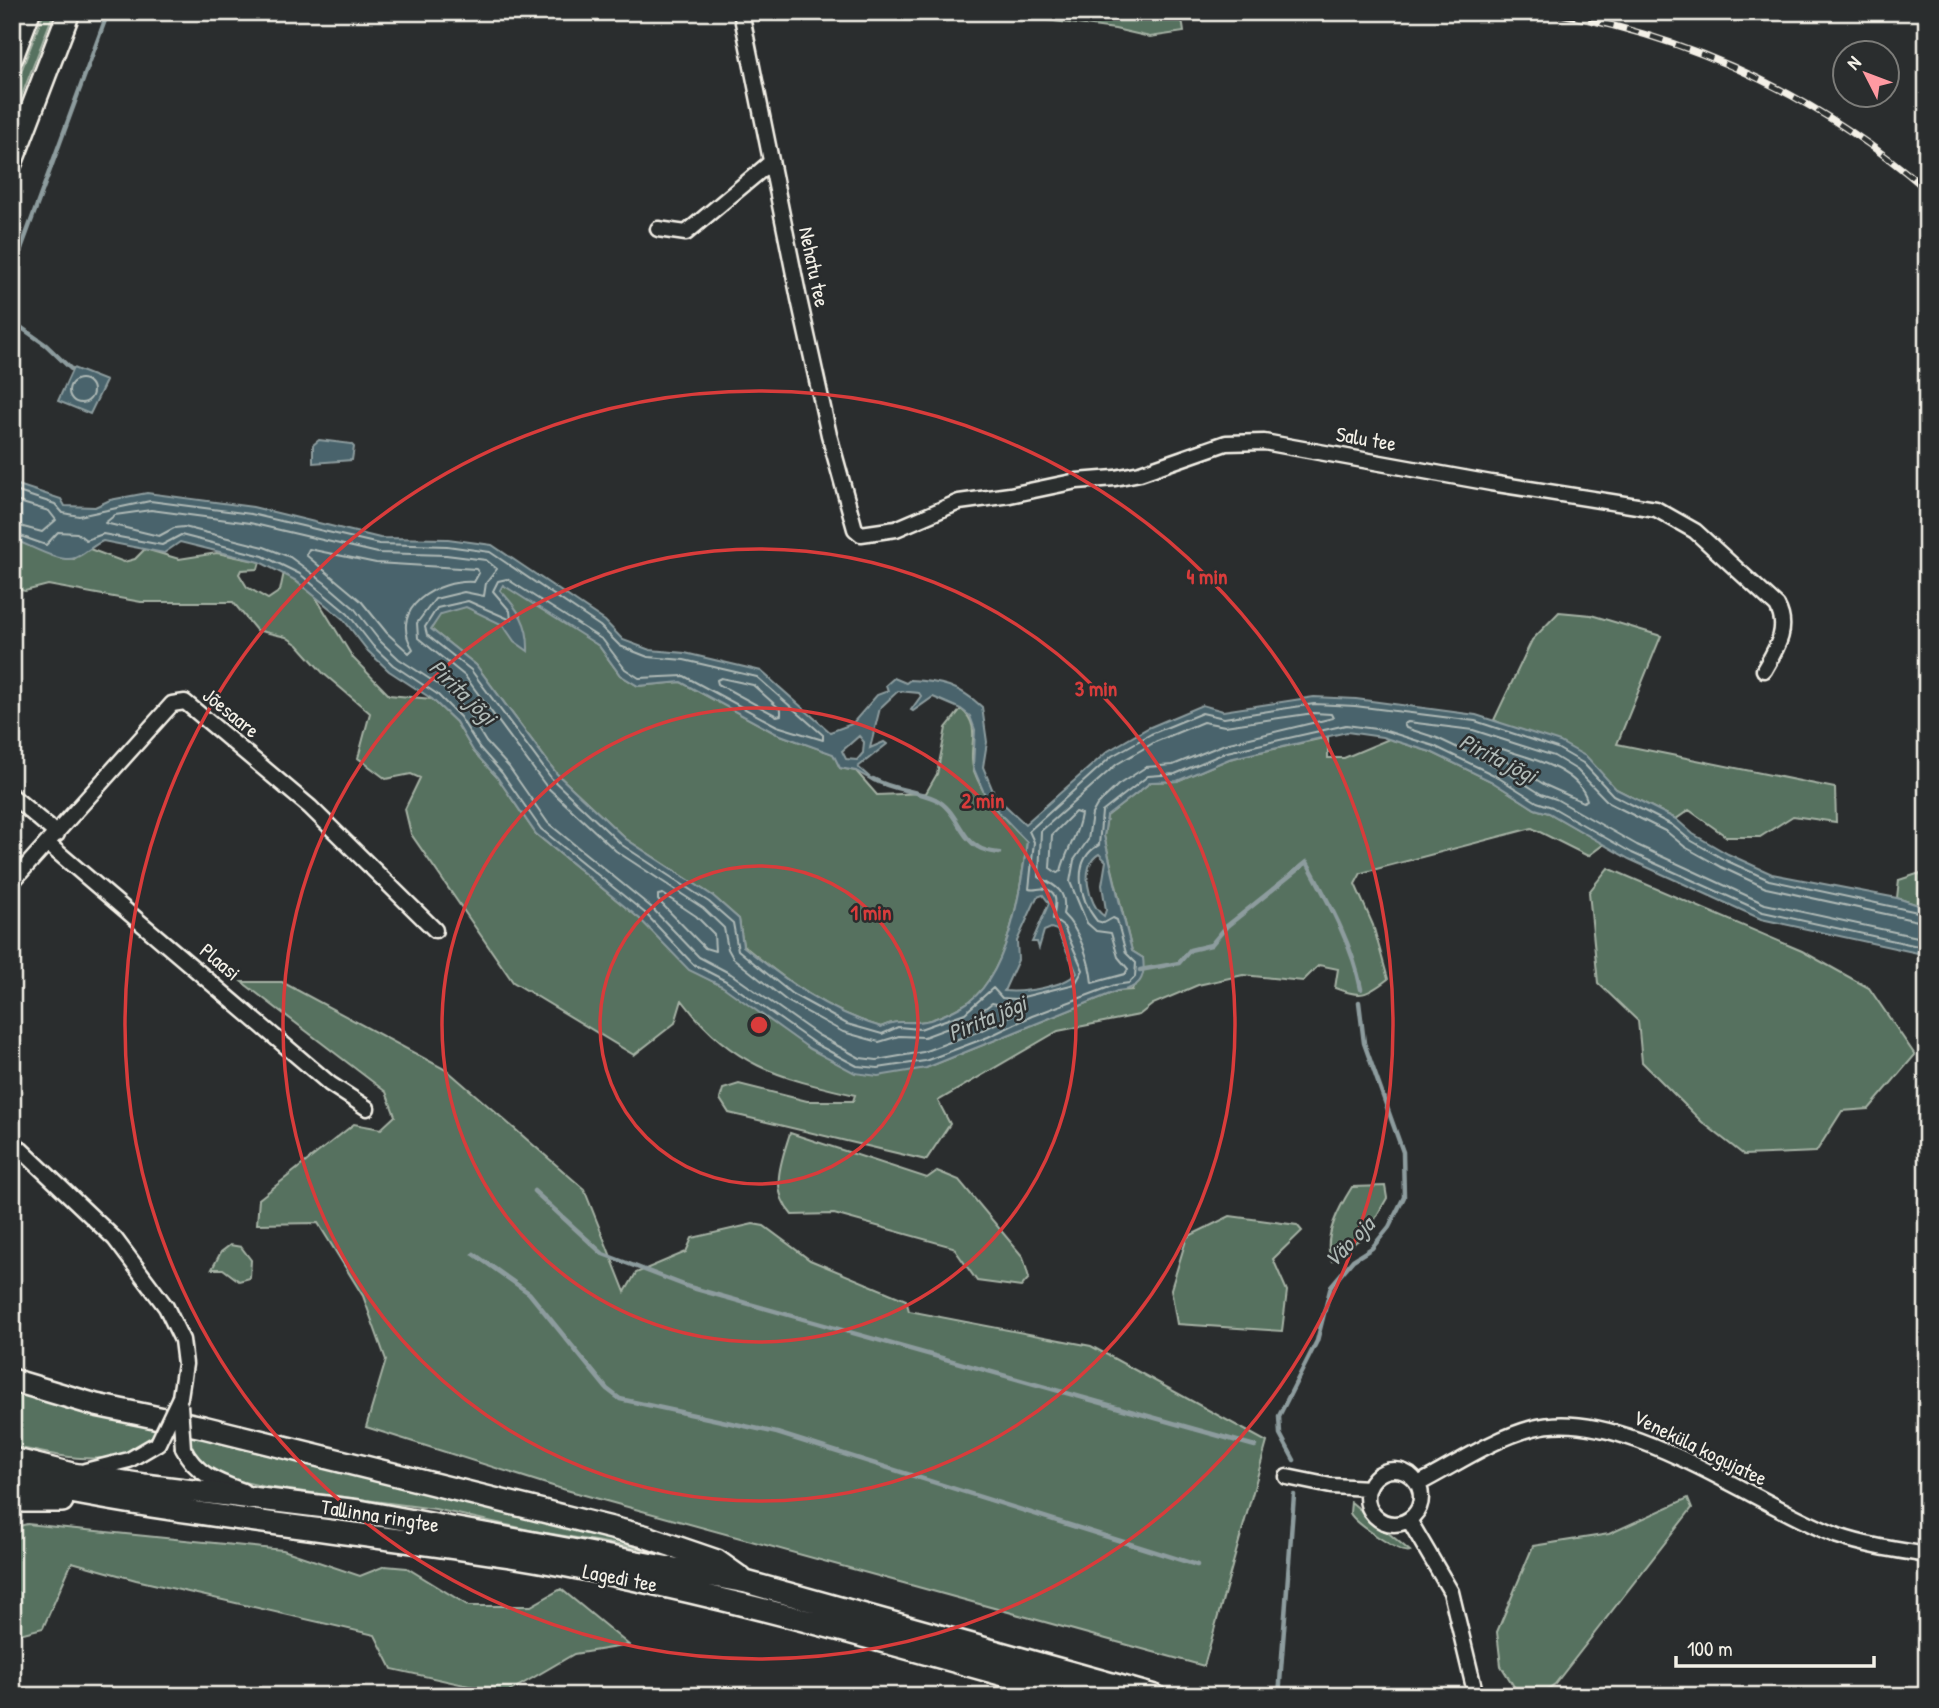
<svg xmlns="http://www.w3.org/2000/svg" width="1939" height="1708" viewBox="0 0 1939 1708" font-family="'Patrick Hand',sans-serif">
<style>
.green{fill:#56715f;stroke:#a5b1a4;stroke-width:2}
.water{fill:#48646c;stroke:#8d9c9e;stroke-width:2;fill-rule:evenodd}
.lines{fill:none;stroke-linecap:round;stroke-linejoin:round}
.shore{stroke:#afb9b6;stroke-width:2}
.stream{stroke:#8d9c9e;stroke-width:4.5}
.minor-casing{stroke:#f4f1e8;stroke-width:19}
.highway-casing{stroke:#f4f1e8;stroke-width:26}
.minor{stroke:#2a2d2e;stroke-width:14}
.highway{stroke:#2a2d2e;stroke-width:21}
.rail-casing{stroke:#f4f1e8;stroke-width:7}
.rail{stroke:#2a2d2e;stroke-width:4.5;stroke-dasharray:13;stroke-linecap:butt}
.minor-bridge-casing{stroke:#f4f1e8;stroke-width:19;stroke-linecap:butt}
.minor-bridge{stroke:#2a2d2e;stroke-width:14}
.ring{fill:none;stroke:#d93c3b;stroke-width:3.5}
.labels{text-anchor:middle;stroke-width:5;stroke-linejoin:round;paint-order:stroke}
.street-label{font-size:21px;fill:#f4f1e8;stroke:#2a2d2e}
.water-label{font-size:23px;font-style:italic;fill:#afb9b6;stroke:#2a2d2e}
.centre{fill:#d93c3b;stroke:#2a2d2e;stroke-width:3.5}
.ring-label{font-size:21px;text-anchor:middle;font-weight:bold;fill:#d93c3b;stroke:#2a2d2e;stroke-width:5;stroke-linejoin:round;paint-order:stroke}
</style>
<rect width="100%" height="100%" fill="#2a2d2e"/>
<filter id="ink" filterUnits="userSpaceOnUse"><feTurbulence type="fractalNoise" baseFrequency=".0143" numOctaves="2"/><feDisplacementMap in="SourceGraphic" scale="14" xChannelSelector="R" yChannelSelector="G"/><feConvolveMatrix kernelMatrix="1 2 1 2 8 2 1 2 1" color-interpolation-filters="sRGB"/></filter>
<g filter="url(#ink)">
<path class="green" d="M44,12H54L12,121V95Z
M985,12H1181L1184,32L1150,37L1115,29Z
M12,539C34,546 51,557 74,559L87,548L124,562L135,559L145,549L179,559L217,553L260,562L258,569L241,570L239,574L247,587L268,599L280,591L284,572L315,596L353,658L389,695L432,699L456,722L474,752L497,777L536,834L640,919L689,969L722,986L926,1068L1117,991L1132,990L1143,958L1132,951L1104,836L1107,816L1151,782L1177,781L1229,759L1328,737V758H1344L1389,739L1431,752L1491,781L1535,809L1549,813L1604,844L1588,856L1532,828L1361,873L1355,884L1373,925L1388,979C1366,996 1361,998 1335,988L1338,969L1319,965L1303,981L1243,975L1198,985L1153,1004L1139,1015L1058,1031L938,1101L950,1124L926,1160L729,1113L720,1099L723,1089L739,1084L807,1101H853L855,1095C779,1078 730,1065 682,1000L675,1023L634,1055L513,982L411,834L405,809L420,778L411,774L386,779L358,758L370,713L323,673L298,645L286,637L256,630L233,602H141L48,585L25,591L12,588Z
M473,558L599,646L620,675L638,686L681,682L775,733L834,754L840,768L856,771L877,795L926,793L937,774L946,728L961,709C984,728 966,748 974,771C985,801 1005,819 1027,842C1021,888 1008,982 962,1006C951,1012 930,1022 917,1022C900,1024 899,1019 881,1027C827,1011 786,981 743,945L739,919L713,896L626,839L557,774L476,665L431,629Z
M1559,612L1591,615L1661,636L1617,744L1835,788L1836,822L1793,816L1760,837H1727L1689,810L1676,819L1616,789L1603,776L1494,720L1532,640Z
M1608,868L1802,951L1869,988L1915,1055L1869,1109L1842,1111L1816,1152L1744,1155L1702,1122L1642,1062L1638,1021L1598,983L1589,892Z
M1917,874L1927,875V908L1897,898L1899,880Z
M242,982H282L448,1071L584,1189L625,1292L636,1273L686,1252L692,1238L753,1224L764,1226L810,1260L906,1300L909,1311L1091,1346L1267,1442L1204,1666L559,1488L366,1427L386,1360L363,1296L318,1223L257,1224L259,1199L354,1124L381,1129L395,1116L386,1092Z
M790,1133L927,1178L937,1171L959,1180L1023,1257L1029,1278L1021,1287L977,1281L953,1247L834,1214L792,1215C769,1189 781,1163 790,1133Z
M1385,1186L1387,1198L1367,1233L1332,1261C1321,1239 1340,1206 1352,1187Z
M1230,1216L1297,1225L1302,1231L1273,1259L1287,1291L1282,1331L1177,1324L1171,1289L1187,1237Z
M230,1245L241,1247L251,1260L250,1278L239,1281L223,1269H212L221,1252Z
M12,1390L70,1409L159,1428C129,1474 62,1457 16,1447L12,1446Z
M188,1433L649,1547L656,1551L534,1531L435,1509L266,1487L226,1478L211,1472L193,1455Z
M1688,1498L1692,1508L1555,1684L1538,1696H1520L1501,1666L1497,1632L1533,1546L1609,1534Z
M1351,1502L1410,1551C1401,1555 1355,1523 1350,1513Z
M27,1524L283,1550L360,1576L385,1566L407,1568L469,1606H531L561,1589L629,1645L574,1654L505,1694L392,1669L375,1635L136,1580L72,1562L43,1628L12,1636V1528Z"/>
<path class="water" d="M73,368L106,381L90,414L58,401Z
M319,440L351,444L354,447L352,460L313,463V445Z
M12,483L61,499L65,506L95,507L110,500L147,493L253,507L380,538L448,539L492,545L605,621L623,640L650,650L685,653L761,671L830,732L852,724L877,695L888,691L886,685L894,678L906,683L910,680C940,681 960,686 982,707L987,742L983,767L995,796L1025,824L1108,751L1148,728L1202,705L1223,711L1314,697L1356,699L1476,715L1560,742L1587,757L1616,789L1676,819L1693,834L1728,854L1772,874L1897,898L1927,908V955L1761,919L1629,859L1549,813L1535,809L1491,781L1431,752L1382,737L1347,732L1229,759L1177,781L1151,782L1107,816L1104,836L1119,900L1132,951L1143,958C1146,979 1139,989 1117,991L926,1068L878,1076L855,1073L810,1049L722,986L689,970L640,919L536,834L497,777L474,752L456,722L432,699L389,671L368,651L343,619L295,580L260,562L180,542L164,553L103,541C93,545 84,555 75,558C60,564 28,544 12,539ZM503,585L599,646L620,675L638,686L681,682L775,733L833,754L840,768L856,771L875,782L858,767L887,744L884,742L870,748L880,708L898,691L919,693L921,696L911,710L913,711L933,697L961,709L970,716L975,730L973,767L987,800L1027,842C1021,888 1008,982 962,1006C951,1012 930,1022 917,1022C900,1023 899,1019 881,1027C827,1011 786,981 743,946L739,919L713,896L626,839L557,774L476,665L431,629L441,614L466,607L503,625L514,641L528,651C529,624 518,609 500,590ZM859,736L864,742L863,753L857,760L846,759L842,751ZM1099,854L1106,861L1102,885L1106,910L1104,916C1088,905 1079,865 1099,854ZM1043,895L1049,903L1032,942H1037L1039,948L1044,931L1051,928L1057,930L1077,973C1063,987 1024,993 1004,991L1018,960L1017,941L1037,897Z"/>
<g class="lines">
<path class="shore" d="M69 391a12 12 0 1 1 24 0a12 12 0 1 1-24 0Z
M12,490L55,504L63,513L79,516L150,501L251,514L379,544L447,546L490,552L600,626L620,646L648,657L684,660L757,677L823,735V740L777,726L684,676L639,678L625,669L603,640L507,579L498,581L493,591L510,611L511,620L468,601L437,608L425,627L427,635L471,670L552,779L622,845L709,902L733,923L738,950L792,994L847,1024L882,1034L898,1027L920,1029L965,1013L993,988L1002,998L1015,999L1075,984L1083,970L1064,927L1053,919C1054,910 1061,893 1046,889C1039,887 1036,891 1029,889L1034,842L1029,831L1112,756L1151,734L1202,713L1224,718L1314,704L1355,706L1475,721L1557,748L1583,763L1613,795L1672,825L1690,840L1725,860L1769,880L1927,914
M12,500L49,511L56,520L42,532L12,524
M151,510L250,523L378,553L446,555L486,560L497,569L486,583L484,596L464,592L435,599L417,623L418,638L465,676L546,786L616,851L703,908L724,928L728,949L733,958L787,1001L843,1032L879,1042L899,1036L924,1037L970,1020L992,1003L1015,1008L1016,1013L985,1029L923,1052L877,1060L860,1058L818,1035L731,974L699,957L651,907L548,823L509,767L486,742L467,711L442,687L399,659L379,640L354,608L325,583L290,557L264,547L184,527L174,528L159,536L105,523L115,515Z
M12,533L46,545L58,532L77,533L86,540L103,534L162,545L181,535L263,556L300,574L348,614L373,646L393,665L437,694L460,717L479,747L502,773L541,829L645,913L693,964L726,981L814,1043L857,1066L878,1068L925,1061L988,1037L1032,1016L1115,985L1129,983L1135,977L1136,963L1126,953L1117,920L1113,918L1104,923L1097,921C1079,899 1071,860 1099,845L1102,812L1148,776L1175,774L1227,752L1346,725L1383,730L1434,746L1494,775L1537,802L1552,807L1632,853L1763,912L1927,948
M309,549L376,563L476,569L479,573L474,582C438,579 387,608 413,649L409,653L387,633L361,601L306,555Z
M721,678L753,685L781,710V715L777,716L718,684L717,680Z
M1314,713L1331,714L1333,718L1225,744L1173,765L1146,767L1118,785L1097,805L1092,814L1088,840L1074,860L1070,882L1087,923L1096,931L1111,933L1118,957L1128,969L1125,974L1092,983C1090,962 1080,930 1063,914C1068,892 1057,886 1039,877L1041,831L1117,764L1155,742L1203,722L1225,726Z
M1502,749C1530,758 1578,769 1587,800L1583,802L1545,785L1499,756L1498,751Z
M1075,812L1081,814C1078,836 1066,850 1061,871L1057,873L1050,868L1052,835Z
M663,894L696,916L714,934L715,951L705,948L658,900V895Z
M1927,923L1766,888L1721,867L1685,847L1667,832L1609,803L1577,770L1554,756L1473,730L1408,722L1404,724L1406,728L1437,738L1498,767L1541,794L1556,799L1637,845L1765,904L1927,939"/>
<path class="stream" d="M12,273L108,12
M12,321L46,345L71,369
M873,779C892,790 915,790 935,799C957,810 959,836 978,847C984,851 992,852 999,853
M1140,970L1179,963L1190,950L1211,945L1227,926L1307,862C1328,901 1353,946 1361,989
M534,1191L603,1254L689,1287L1255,1446
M474,1254L529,1293L607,1389L620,1399L777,1433L1197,1565
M1294,1460L1280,1434L1279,1416L1317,1341L1331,1286L1353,1260L1372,1248L1389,1227L1404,1197L1403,1152L1364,1043L1359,1002
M1279,1696L1294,1495"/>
<defs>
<path id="minor" d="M741,12L799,299L829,435L855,529L861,534L896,529L959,502L1010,495L1077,481L1115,478L1140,473L1226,443L1264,442L1491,483L1656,509L1695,531L1777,606C1790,629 1776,649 1764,670
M658,229L686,233L771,162
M12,796L57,834
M48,844L330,1084L367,1108
M12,882L172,704L185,702L310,807L435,930
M12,1141L115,1239L166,1307L182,1340L185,1364L180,1397
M183,1448C195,1474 218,1482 243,1491
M1367 1497a27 27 0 1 1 54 0a27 27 0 1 1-54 0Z
M85,1471L129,1460L158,1443
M1287,1477L1331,1486L1369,1488
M1418,1484C1455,1465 1492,1439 1533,1428C1621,1404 1754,1504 1838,1536C1867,1546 1897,1550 1927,1555
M1409,1520L1451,1592L1476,1696"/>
<path id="highway" d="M12,57L29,12
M12,161L69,12
M12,1380L96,1405L203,1427L644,1536L717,1561L741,1578
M12,1459L72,1474L144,1485L359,1511L746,1582L1155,1696
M12,1480C176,1516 344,1530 510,1556C702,1587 891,1644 1079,1696
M12,1501H62"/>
</defs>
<use href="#minor" class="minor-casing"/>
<use href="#highway" class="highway-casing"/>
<use href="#minor" class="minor"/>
<use href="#highway" class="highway"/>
<defs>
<path id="rail" d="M1550,12C1691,37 1819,96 1927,190"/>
</defs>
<use href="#rail" class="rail-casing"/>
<use href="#rail" class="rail"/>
<defs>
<path id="minor-bridge" d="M180,1405L183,1448
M158,1443L180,1397"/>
</defs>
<use href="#minor-bridge" class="minor-bridge-casing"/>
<use href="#minor-bridge" class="minor-bridge"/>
</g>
</g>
<g class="ring">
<circle cx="759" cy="1025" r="159"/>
<circle cx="759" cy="1025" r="317"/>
<circle cx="759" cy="1025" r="476"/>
<circle cx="759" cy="1025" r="634"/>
</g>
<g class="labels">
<g class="street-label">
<text transform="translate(814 267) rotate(78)" y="7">Nehatu tee</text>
<text transform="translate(1366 439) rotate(10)" y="7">Salu tee</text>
<text transform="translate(231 713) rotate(39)" y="7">Jõesaare</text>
<text transform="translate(220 962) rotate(40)" y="7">Plaasi</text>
<text transform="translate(1700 1448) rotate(26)" y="7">Veneküla kogujatee</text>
<text transform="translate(380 1516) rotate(9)" y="7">Tallinna ringtee</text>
<text transform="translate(620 1578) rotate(11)" y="7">Lagedi tee</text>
</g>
<g class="water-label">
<text transform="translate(463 692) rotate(44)" y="8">Pirita jõgi</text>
<text transform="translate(1498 758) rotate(27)" y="8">Pirita jõgi</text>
<text transform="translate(987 1018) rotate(-23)" y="8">Pirita jõgi</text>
<text transform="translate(1349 1242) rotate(-46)" y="8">Väo oja</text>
</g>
</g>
<circle cx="759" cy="1025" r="10" class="centre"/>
<g class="ring-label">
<text x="1207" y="584">4 min</text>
<text x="1096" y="696">3 min</text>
<text x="983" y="808">2 min</text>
<text x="871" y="920">1 min</text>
</g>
<rect width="1939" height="1708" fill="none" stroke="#2a2d2e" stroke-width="42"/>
<rect x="21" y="21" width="1897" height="1666" fill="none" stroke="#f4f1e8" stroke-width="2.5" filter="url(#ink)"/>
<g transform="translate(1866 74) rotate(312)"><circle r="33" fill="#2a2d2e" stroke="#7b7b78" stroke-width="2"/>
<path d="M0-5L12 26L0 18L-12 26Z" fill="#ff9aa2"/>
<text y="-10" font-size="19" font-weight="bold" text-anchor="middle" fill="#f4f1e8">N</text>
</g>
<path d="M1676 1656v10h198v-10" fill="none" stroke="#f4f1e8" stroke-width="3.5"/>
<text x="1687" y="1656" font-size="21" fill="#f4f1e8" stroke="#2a2d2e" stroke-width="5" paint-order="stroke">100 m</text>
</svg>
